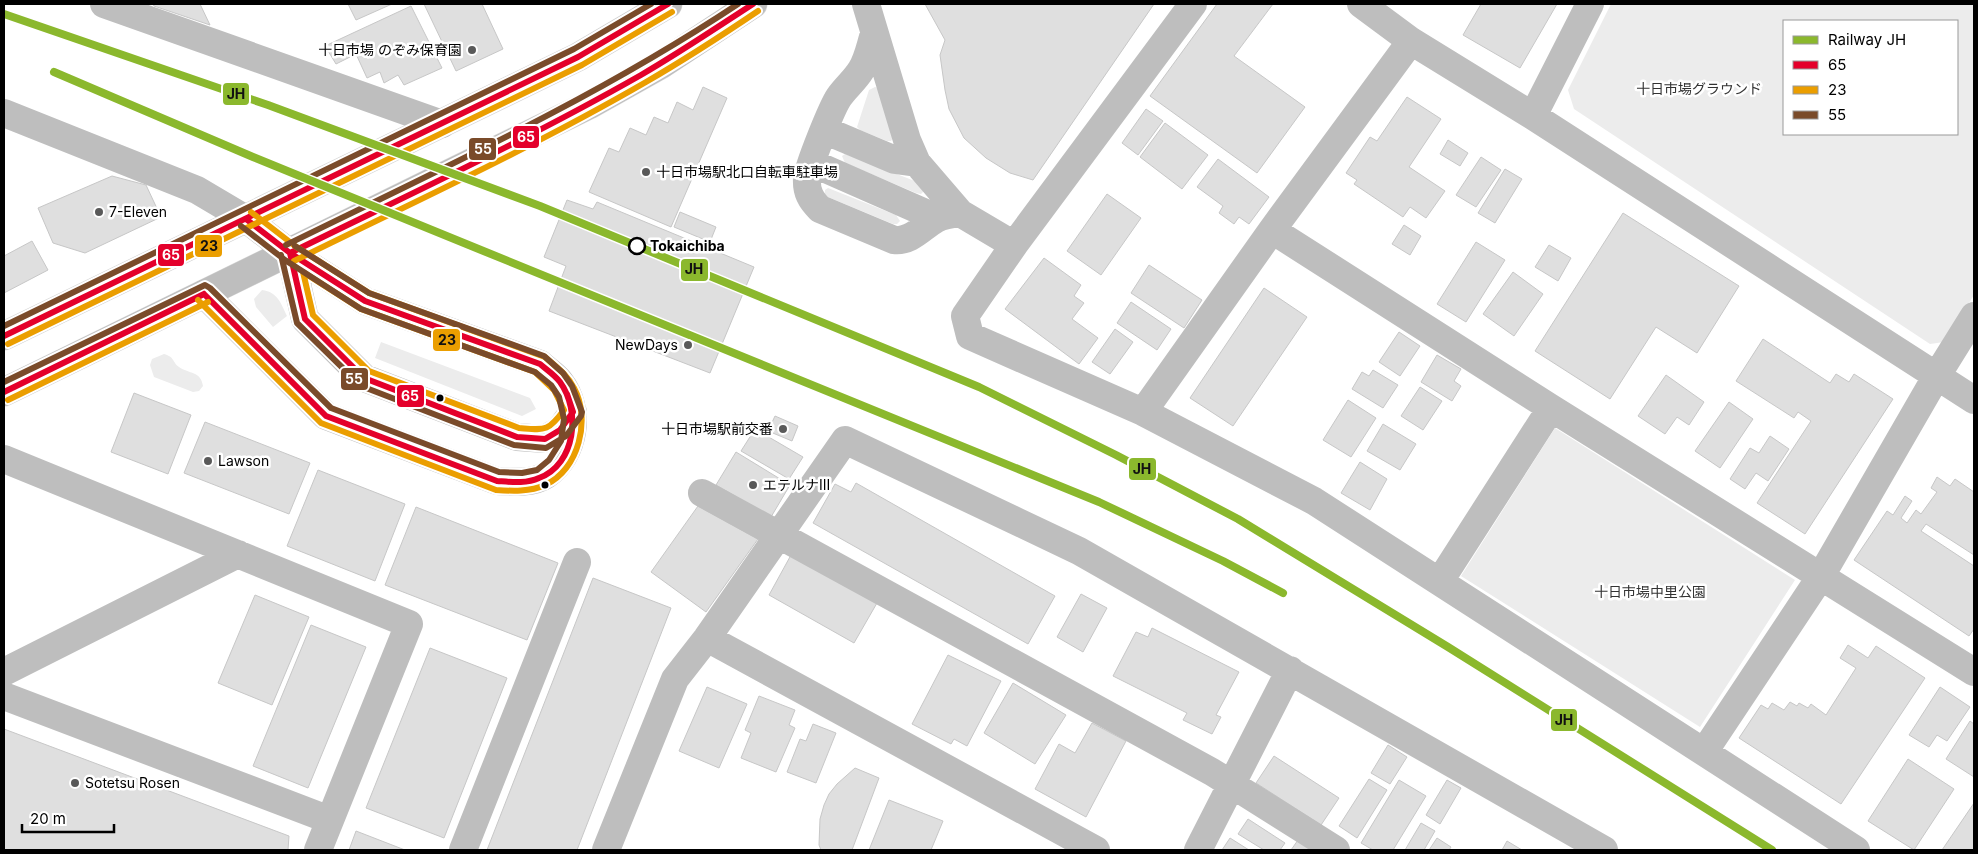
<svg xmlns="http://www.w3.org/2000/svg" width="1978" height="854" viewBox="0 0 1978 854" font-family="Inter,'Noto Sans JP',sans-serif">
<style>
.green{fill:#ececec;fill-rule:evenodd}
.building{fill:#dfdfdf;stroke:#c7c7c7}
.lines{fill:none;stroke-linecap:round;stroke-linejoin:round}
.major-casing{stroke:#dbdbdb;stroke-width:29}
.minor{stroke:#bebebe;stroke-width:28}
.major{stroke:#bebebe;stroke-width:28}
.bus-1-casing{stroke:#fff;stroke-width:10}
.bus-2-casing{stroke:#fff;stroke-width:10}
.bus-3-casing{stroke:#fff;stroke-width:10}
.bus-1{stroke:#e4002b;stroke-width:6}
.bus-2{stroke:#eb9e00;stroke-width:6}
.bus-3{stroke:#7a4b2a;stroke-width:6}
.rail-1-casing{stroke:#fff;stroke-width:11}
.rail-1{stroke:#8bb82d;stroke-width:8}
.poi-dot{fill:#595959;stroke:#fff;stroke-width:2}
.stop-dot{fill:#fff;stroke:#000;stroke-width:2.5}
.bus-dot{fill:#000;stroke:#fff;stroke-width:2}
.labels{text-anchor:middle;stroke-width:5;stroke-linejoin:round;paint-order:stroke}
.poi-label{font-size:14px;fill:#000;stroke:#fff;text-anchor:start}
.park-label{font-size:14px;fill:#333;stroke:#fff}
.stop-label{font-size:14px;font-weight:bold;fill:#000;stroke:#fff;text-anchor:start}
.line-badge{stroke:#fff;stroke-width:2}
.badge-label{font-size:14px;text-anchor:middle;font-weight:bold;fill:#fff}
.pale-badge-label{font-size:14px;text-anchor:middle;font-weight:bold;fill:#111}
</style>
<rect width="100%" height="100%" fill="#fff"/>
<path class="green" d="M1611,4H1974V295L1944,342L1930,344L1574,109L1568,90ZM1784,21H1957V134H1784Z
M875,87L878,88L893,138L891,141H887L860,130L857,127L869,90Z
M845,154L920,183L924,191L921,194L916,193L845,163L842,156Z
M828,188L896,215L900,221L897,224H893L828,197L825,194V190Z
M262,290C278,292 281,304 287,316L273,327L256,307L254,299Z
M381,342L530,398L536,409L522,416L375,358Z
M164,354C175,357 172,362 179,367C189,374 201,371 203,386L199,391L193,392L154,377L150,365L152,359Z
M1555,428L1795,580L1700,727L1461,576Z"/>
<path class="building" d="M153,4H200L210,25L154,6Z
M348,4H392L356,20Z
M424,4H482L503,49L456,71Z
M925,4H1154L1033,180L1010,173L986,158L964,138L949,109L945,90L940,55L945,40Z
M1217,4H1273L1234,56L1305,107L1257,173L1150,96Z
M1481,4H1557L1520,68L1463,35Z
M411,6L442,68L404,85L398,75L384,83L380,72L367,78L356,54L336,64L325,46Z
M703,87L727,98L671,227L589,192L609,148L619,152L630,128L646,135L654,117L668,123L677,102L693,110Z
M1407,97L1441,119L1409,167L1445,191L1426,218L1410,207L1403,217L1354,184L1357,180L1346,173L1370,137L1377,141Z
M1146,109L1163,121L1138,155L1122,143Z
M1165,123L1208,155L1182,189L1140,157Z
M1448,140L1468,153L1460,166L1440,154Z
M1481,157L1501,170L1476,207L1456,195Z
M1218,159L1269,197L1249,224L1239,217L1234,224L1219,213L1223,206L1197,187Z
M1505,169L1522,179L1495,223L1478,213Z
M112,176L146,185L161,217L85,253L53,243L38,208Z
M1107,194L1141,218L1101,275L1067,251Z
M567,200L593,209L597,202L754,267L710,373L549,311L566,266L544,257Z
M680,212L716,227L710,242L674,227Z
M1623,213L1739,286L1697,353L1656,327L1610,399L1535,351Z
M1404,225L1421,236L1410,255L1392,244Z
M32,241L48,270L4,293V256Z
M1476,242L1505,260L1466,322L1437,304Z
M1549,245L1571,258L1558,281L1535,267Z
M1044,258L1081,285L1074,296L1084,303L1072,319L1098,338L1079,364L1005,309Z
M1149,265L1202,300L1184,328L1131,293Z
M1513,272L1543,294L1514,336L1483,314Z
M1264,288L1307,317L1233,426L1190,398Z
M1131,302L1171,329L1157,350L1117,323Z
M1115,329L1133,342L1110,374L1092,362Z
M1399,332L1420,346L1400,376L1379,362Z
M1763,339L1830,383L1836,374L1849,382L1854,374L1893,399L1805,534L1757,503L1811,421L1798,412L1794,418L1736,381Z
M1437,355L1461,369L1454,381L1461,386L1452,401L1421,382Z
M1373,370L1398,385L1383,408L1352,389L1362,372L1369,376Z
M1666,375L1704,402L1689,425L1677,417L1665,434L1638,416Z
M1420,387L1442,401L1423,430L1401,416Z
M134,393L191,415L168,474L111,452Z
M1348,400L1376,418L1351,457L1323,440Z
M1729,402L1753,419L1720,468L1695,451Z
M775,416L798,426L792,441L768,431Z
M205,422L310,463L289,514L184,473Z
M1383,424L1416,444L1400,470L1367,451Z
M755,429L803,457L789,479L741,451Z
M1770,436L1789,449L1768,481L1756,473L1745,489L1730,479L1750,448L1759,453Z
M736,452L790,485L771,517L716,485Z
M1360,462L1387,479L1370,510L1341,493Z
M318,470L405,504L375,581L287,546Z
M1937,477L1950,486L1955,479L1974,492V555L1926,524L1921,531L1974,566V629L1969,636L1854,560L1887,511L1893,515L1905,496L1912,501L1901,518L1907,523L1916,510L1921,514L1937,492L1931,488Z
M856,483L1055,596L1028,644L813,523L835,484L851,492Z
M698,506L758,539L706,612L651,572Z
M416,507L558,563L527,640L385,585Z
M791,555L877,603L854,643L769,595Z
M593,578L671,608L577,850H487Z
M1081,594L1107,608L1083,652L1057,637Z
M255,595L309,617L272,705L218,683Z
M311,625L366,647L308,788L253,766Z
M1152,628L1239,672L1216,715L1221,717L1212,734L1183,720L1187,713L1113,676L1136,632L1148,637Z
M1848,645L1868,658L1876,646L1925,678L1841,804L1739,738L1761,705L1768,709L1772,703L1784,710L1790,702L1797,706L1799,703L1808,708L1811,704L1826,715L1856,668L1840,658Z
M430,648L507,678L444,838L366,808Z
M948,655L1001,681L967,746L954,739L951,744L912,724Z
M1013,683L1066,715L1035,764L984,733Z
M707,687L747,704L719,768L679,751Z
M1940,687L1970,707L1947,741L1937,735L1929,747L1909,735Z
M759,696L795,710L789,725L795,728L776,772L741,758L751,733L745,730Z
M1970,721L1974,724V777L1946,759Z
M1092,723L1126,741L1086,817L1035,789L1059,744L1075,753Z
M813,724L836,733L816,783L787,772L800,739L806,741Z
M4,729L289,836L288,850H4Z
M1388,745L1407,757L1390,784L1371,773Z
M1274,756L1339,798L1321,825L1256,783Z
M1908,759L1954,789L1914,850L1868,821Z
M855,768L879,778L852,850H821L819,845L820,819L824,805L829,794L837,784Z
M1369,779L1387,790L1357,838L1339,826Z
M1399,780L1426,796L1393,850H1373L1361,843Z
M1447,780L1461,788L1440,824L1426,815Z
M889,800L943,821L931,850H869Z
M1974,803V850H1942Z
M1248,819L1285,843L1280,850H1264L1238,834Z
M1421,823L1435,831L1424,850H1405Z
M356,831L405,850H349Z
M1230,838L1249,850H1222Z
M1437,838L1451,847L1449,850H1429Z
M1298,840L1314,850H1291Z
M1507,841L1522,850H1502Z"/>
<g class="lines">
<defs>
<path id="major" d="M4,336L578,57L668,4
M4,392L589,105L662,64L753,4"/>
</defs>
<use href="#major" class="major-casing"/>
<path class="minor" d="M104,4L442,124
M866,4L907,140L917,163L960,213L1014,245
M1193,4L1014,245L965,316L970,336L1143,412L1314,501L1856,850
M1361,4L1411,41L1533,116L1974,400
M874,34C870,46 868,59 861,70C855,80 846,87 839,97C832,107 808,167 807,178C806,192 811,200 820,209L894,240C911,242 922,227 936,219C943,215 952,214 960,213
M4,113L197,190L246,219L290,253L365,301L540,364C546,370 555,375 560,382C582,410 575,455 546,475C532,484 513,482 497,481L326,416L204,294
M1533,116L1590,4
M824,130L895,160L917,163
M812,163L937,218L942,213L944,207
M1272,230L1551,408L1974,672
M290,253L305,319L364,378L517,437L545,439L560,430L573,412
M1143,412L1272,230L1411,41
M4,459L409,624L318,850
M702,493L1212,772L1336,850
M1440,581L1551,408
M707,638L1096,850
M4,672L238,554
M4,696L330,820
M1704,752L1821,576L1936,377L1974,316
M463,850L577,562
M606,850L675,679L707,638L845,440L1079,551L1604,850
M1198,850L1290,670"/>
<use href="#major" class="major"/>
<defs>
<path id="bus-1" d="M290,253L305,319L364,378L517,437L545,439L560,430L573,412L567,394
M290,253C408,195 527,140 641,75C679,53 716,28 753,4
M204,294L326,416L497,481C511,482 526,484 539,478C576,464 581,411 560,382C555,375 547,370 540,364L365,301L290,253L246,219
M4,336L578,57L668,4
M4,392L204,294"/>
<path id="bus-2" d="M294,261C412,203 532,148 646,82C684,60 721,36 758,11
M303,272L361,309L535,372L554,390L564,410C548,432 545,430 519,428L369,371L313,315Z
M198,300L321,423L496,490C512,491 530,492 545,485C579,470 591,419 574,388C567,374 556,367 545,357L369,293L295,246L251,212
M8,344L582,65L672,12
M8,400L208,302"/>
<path id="bus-3" d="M286,245C439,170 595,99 738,4
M281,255L297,323L361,386L514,445L546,448L566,436L581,416L582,412L572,386L563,373L544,356L369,293L295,246
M4,326L574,49L651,4
M4,382L205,285L210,288L331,408L499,472L522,473L537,470L549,460L561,441L564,419L559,397L551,385L535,372L361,309L285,260L241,226"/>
</defs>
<use href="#bus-1" class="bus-1-casing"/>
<use href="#bus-2" class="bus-2-casing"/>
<use href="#bus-3" class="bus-3-casing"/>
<use href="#bus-1" class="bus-1"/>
<use href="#bus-2" class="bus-2"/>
<use href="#bus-3" class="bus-3"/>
<defs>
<path id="rail-1" d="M4,14L268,105L540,206L979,387L1116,455L1238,519L1448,647L1772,850
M54,72L253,157L1099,502L1223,561L1283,593"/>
</defs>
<use href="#rail-1" class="rail-1-casing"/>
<use href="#rail-1" class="rail-1"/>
</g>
<g class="poi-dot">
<circle cx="472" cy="50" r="5"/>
<circle cx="646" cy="172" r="5"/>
<circle cx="99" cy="212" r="5"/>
<circle cx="688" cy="345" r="5"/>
<circle cx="783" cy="429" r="5"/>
<circle cx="208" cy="461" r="5"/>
<circle cx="753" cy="485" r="5"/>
<circle cx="75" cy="783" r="5"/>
</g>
<circle class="stop-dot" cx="637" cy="246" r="8"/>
<g class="bus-dot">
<circle cx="440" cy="398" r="4.5"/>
<circle cx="545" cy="485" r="4.5"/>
</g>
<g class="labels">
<g class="poi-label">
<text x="462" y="55" text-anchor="end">十日市場 のぞみ保育園</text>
<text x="656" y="177">十日市場駅北口自転車駐車場</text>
<text x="109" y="217">7-Eleven</text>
<text x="678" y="350" text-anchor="end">NewDays</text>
<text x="773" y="434" text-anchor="end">十日市場駅前交番</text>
<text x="218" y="466">Lawson</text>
<text x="763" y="490">エテルナIII</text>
<text x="85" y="788">Sotetsu Rosen</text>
</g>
<g class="park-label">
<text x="1699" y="94">十日市場グラウンド</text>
<text x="1650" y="597">十日市場中里公園</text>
</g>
<g class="stop-label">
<text x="650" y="251">Tokaichiba</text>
</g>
</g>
<g class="line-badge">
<rect x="222" y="82" width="28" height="24" rx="5" fill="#8bb82d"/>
<rect x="512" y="125" width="28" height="24" rx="5" fill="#e4002b"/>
<rect x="468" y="137" width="29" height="24" rx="5" fill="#7a4b2a"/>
<rect x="194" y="234" width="29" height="24" rx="5" fill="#eb9e00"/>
<rect x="157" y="243" width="28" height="24" rx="5" fill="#e4002b"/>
<rect x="680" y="258" width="29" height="24" rx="5" fill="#8bb82d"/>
<rect x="432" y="328" width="29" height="24" rx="5" fill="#eb9e00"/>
<rect x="340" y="367" width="29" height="24" rx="5" fill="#7a4b2a"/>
<rect x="396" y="384" width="29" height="24" rx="5" fill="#e4002b"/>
<rect x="1128" y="457" width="29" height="24" rx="5" fill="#8bb82d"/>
<rect x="1550" y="708" width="28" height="24" rx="5" fill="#8bb82d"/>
</g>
<g class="badge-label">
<text x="526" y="142">65</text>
<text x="483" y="154">55</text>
<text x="171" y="260">65</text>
<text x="354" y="384">55</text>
<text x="410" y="401">65</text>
</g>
<g class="pale-badge-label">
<text x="236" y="99">JH</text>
<text x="209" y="251">23</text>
<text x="694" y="274">JH</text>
<text x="447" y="345">23</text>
<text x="1142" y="474">JH</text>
<text x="1564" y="725">JH</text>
</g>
<rect width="1978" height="854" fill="none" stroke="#000000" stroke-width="10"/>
<rect x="1783" y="20" width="175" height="115" fill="#ffffff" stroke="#999999"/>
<rect x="1793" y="36" width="25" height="8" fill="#8bb82d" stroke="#999999"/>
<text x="1828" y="45" font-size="15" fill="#000000">Railway JH</text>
<rect x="1793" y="61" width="25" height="8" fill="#e4002b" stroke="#999999"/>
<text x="1828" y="70" font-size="15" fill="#000000">65</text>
<rect x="1793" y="86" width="25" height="8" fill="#eb9e00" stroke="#999999"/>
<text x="1828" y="95" font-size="15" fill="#000000">23</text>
<rect x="1793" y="111" width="25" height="8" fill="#7a4b2a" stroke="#999999"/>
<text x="1828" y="120" font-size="15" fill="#000000">55</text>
<path d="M22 824v8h92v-8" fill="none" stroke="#000000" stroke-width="2.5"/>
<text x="30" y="824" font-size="15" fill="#000000" stroke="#ffffff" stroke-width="4" paint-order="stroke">20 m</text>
</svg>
